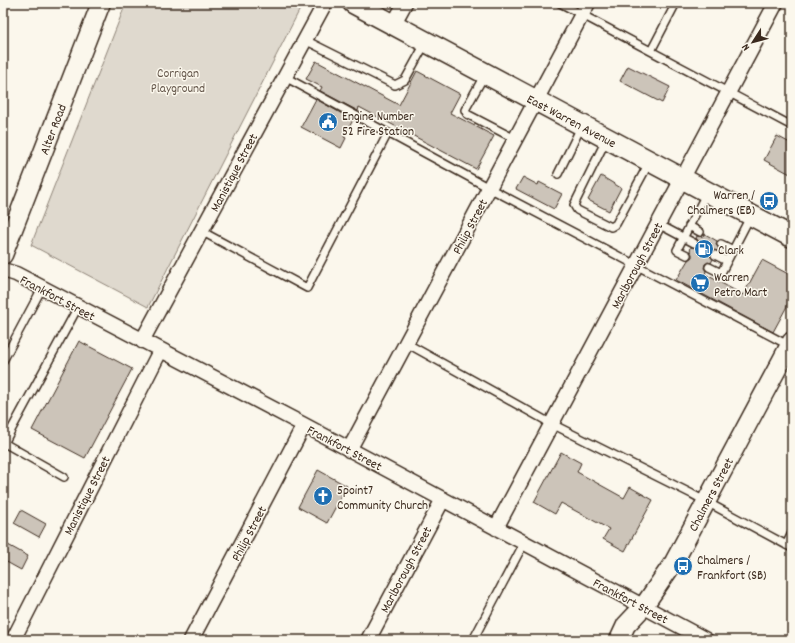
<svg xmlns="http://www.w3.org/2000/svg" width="795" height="643" viewBox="0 0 795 643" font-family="Dekko,sans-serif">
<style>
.green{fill:#dfd9ce;stroke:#8d8276}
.building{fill:#ccc4b9;stroke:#3b2a1e}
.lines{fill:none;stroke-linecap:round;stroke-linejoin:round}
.service-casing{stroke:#3b2a1e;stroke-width:10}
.minor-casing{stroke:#3b2a1e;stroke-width:17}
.tertiary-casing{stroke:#3b2a1e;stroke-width:21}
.secondary-casing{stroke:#3b2a1e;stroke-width:23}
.service{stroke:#fbf7ec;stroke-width:7}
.minor{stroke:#fbf7ec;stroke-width:14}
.tertiary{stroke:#fbf7ec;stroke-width:18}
.secondary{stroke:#fbf7ec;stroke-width:20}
.labels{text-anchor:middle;stroke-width:3;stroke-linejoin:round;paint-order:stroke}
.park-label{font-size:13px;fill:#64564a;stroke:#fbf7ec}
.poi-label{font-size:13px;fill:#3b2a1e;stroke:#fbf7ec;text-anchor:start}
.street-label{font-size:13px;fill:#3b2a1e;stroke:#fbf7ec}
</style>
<rect width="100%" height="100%" fill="#fbf7ec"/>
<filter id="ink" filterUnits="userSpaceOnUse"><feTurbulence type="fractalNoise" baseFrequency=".025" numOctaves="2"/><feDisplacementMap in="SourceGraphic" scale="8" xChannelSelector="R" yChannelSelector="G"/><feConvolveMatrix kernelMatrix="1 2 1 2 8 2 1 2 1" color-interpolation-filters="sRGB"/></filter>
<g filter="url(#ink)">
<path class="green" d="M126,3H288L300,9L148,307L31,245Z"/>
<path class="building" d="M316,61L399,105L417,71L460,94L450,113L494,136L476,169L359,107L358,111L320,91L322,87L306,79Z
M628,66L670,87L662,103L620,81Z
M316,99L353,120L344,137L346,138L341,148L301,127Z
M777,136L792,144V175L764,160Z
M601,176L621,188L609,211L588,200Z
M523,177L538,185L539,182L562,194L554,209L516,189Z
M705,234L717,241L716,245L719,248L718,251L714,250L711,252L710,256L713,259L711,263L708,262L705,264L704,268L706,271L705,274L743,295L762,260L792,276V297L773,332L676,280L688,260L692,257V254L690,251L691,247H696L699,245L698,241L696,238L697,236H702Z
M79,341L132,369L85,458L32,430Z
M561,452L581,463L577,472L624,498L630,487L653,500L625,551L603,539L609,529L561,503L555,514L534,502Z
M318,470L347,486L327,523L298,507Z
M21,510L46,524L39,537L14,523Z
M8,545L28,556L21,570L3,560V553Z"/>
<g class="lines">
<defs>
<path id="service" d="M560,3L792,126
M3,8L5,3
M305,40L395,85L405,80L426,42
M651,51L676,3
M485,74L465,110L467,114L515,139
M285,77L489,188L788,345
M606,140L574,205L577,210L611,227L616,224L649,163
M558,174L582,125
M658,224L694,243
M689,226L700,232
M201,231L307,288L388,133
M721,244L733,250
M687,255L677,250L707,192
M715,255L727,261
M709,267L721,273L750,217
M406,343L552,424L692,494L792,548
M3,361L42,288
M4,443L64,477
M3,445L78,307
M786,545L792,533
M473,640L524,543"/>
<path id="minor" d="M393,25L405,3
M3,270L16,274L304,425L706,640
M142,341L325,3
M349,450L588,3
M496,528L776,3
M13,640L160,351
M191,640L304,425
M368,640L443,499"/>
<path id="tertiary" d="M3,255L101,3
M619,640L626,625L643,607L674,562L792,341"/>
<path id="secondary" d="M353,3L792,237"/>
</defs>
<use href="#service" class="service-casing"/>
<use href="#minor" class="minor-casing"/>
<use href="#tertiary" class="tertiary-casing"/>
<use href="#secondary" class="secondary-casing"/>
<use href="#service" class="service"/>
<use href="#minor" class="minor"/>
<use href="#tertiary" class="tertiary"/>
<use href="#secondary" class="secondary"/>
</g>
</g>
<defs>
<symbol id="civic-disc" viewBox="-11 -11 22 22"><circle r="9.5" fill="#1f6fb2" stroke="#fbf7ec"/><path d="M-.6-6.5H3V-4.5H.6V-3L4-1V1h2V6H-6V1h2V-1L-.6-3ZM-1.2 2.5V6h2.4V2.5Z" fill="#fff"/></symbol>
<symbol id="bus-disc" viewBox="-11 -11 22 22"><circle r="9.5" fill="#1f6fb2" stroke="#fbf7ec"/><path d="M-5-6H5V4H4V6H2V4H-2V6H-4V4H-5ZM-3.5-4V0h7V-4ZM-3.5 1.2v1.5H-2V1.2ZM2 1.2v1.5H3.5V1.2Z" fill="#fff"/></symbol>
<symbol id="fuel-disc" viewBox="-11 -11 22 22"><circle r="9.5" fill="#1f6fb2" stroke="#fbf7ec"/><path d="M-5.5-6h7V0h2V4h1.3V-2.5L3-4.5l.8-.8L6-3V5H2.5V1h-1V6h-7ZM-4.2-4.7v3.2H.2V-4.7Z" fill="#fff"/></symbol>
<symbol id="supermarket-disc" viewBox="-11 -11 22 22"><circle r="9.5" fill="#1f6fb2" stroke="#fbf7ec"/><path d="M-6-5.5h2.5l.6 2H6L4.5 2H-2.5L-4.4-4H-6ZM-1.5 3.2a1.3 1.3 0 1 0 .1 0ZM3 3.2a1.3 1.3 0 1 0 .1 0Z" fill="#fff"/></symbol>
<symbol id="church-disc" viewBox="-11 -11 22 22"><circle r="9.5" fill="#1f6fb2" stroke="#fbf7ec"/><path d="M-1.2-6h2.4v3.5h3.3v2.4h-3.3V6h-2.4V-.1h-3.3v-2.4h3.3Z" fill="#fff"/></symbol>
</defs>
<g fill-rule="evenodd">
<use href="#civic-disc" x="317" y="111" width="22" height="22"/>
<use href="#bus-disc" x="758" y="190" width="22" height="22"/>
<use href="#fuel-disc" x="693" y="238" width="22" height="22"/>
<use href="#supermarket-disc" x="689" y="272" width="22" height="22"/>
<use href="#church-disc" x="312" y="485" width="22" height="22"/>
<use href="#bus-disc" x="672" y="555" width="22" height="22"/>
</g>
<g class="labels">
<g class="park-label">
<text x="178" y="77">Corrigan<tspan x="178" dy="15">Playground</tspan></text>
</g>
<g class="poi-label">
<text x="342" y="120">Engine Number<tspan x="342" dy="15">52 Fire Station</tspan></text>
<text x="755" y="199" text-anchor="end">Warren /<tspan x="755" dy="15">Chalmers (EB)</tspan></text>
<text x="718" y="254">Clark</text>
<text x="714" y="281">Warren<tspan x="714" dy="15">Petro Mart</tspan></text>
<text x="337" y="494">5point7<tspan x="337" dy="15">Community Church</tspan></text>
<text x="697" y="564">Chalmers /<tspan x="697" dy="15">Frankfort (SB)</tspan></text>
</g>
<g class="street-label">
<text transform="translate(572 120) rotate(28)" y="5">East Warren Avenue</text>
<text transform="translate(52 129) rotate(-69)" y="5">Alter Road</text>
<text transform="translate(233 172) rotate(-62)" y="5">Manistique Street</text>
<text transform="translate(469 226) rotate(-62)" y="5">Philip Street</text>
<text transform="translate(636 265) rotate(-62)" y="5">Marlborough Street</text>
<text transform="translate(58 297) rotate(28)" y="5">Frankfort Street</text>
<text transform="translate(345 447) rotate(28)" y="5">Frankfort Street</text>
<text transform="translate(710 494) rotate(-62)" y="5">Chalmers Street</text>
<text transform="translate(86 495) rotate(-63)" y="5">Manistique Street</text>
<text transform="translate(248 533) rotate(-62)" y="5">Philip Street</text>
<text transform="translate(405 569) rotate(-62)" y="5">Marlborough Street</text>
<text transform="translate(631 600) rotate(28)" y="5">Frankfort Street</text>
</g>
</g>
<rect width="795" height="643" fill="none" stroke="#fbf7ec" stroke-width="16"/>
<rect x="8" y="8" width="779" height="627" fill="none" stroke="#3b2a1e" stroke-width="1.5" filter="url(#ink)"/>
<g transform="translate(753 42) rotate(234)" stroke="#fbf7ec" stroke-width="3" paint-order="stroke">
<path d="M0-3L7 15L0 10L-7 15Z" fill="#3b2a1e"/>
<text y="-6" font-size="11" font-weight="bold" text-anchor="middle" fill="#3b2a1e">N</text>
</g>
</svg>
